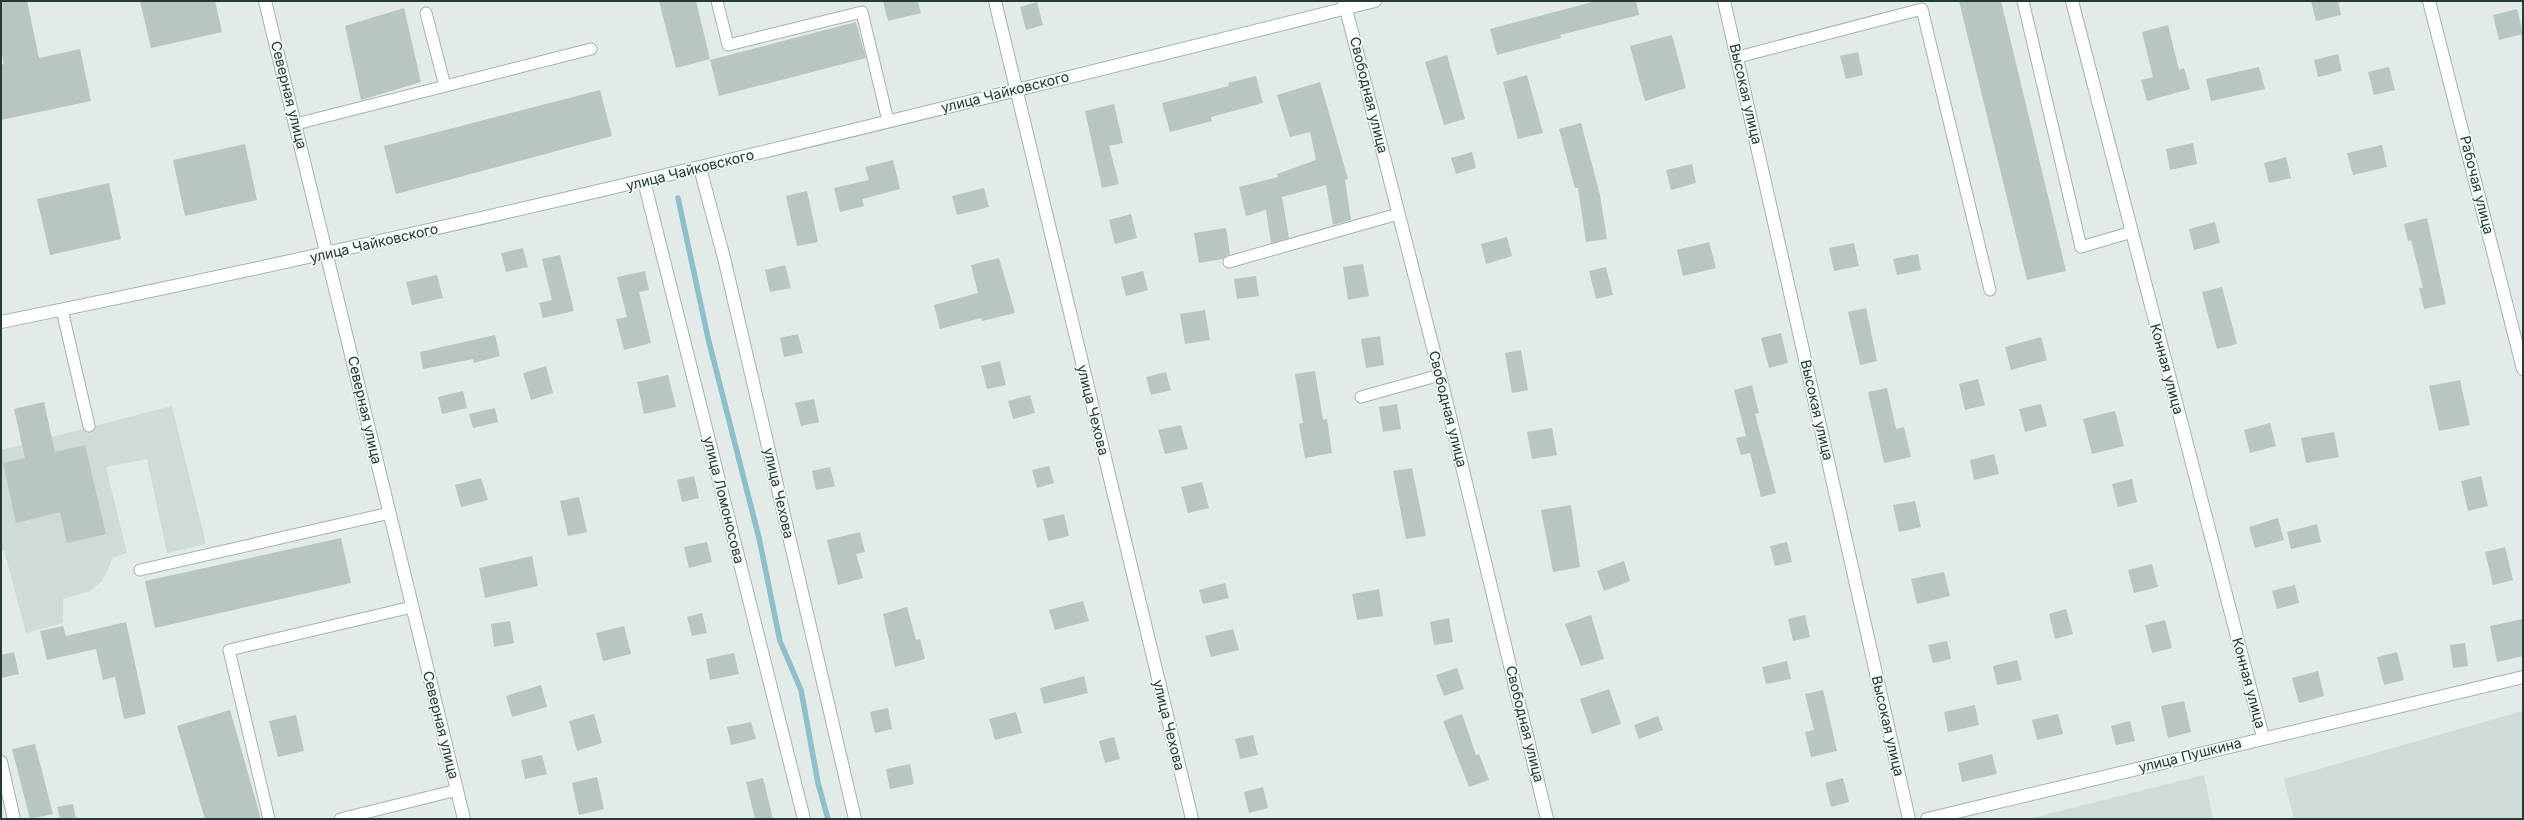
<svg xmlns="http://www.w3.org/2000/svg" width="2524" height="820" viewBox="0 0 2524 820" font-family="Inter,sans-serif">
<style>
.built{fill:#d0dad6}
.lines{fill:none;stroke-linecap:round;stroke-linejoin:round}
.stream{stroke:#8fbfcb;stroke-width:5.5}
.building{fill:#b8c5c0}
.lane-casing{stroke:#a5b2ae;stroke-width:13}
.street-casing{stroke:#a5b2ae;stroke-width:14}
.secondary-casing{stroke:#a2b5af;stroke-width:14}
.lane{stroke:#fff;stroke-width:11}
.street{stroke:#fff;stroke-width:12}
.secondary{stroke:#fff;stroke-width:12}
.labels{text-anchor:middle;stroke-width:3.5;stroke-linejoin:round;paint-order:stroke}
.street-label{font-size:14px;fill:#243a35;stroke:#f2f8f5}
</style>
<rect width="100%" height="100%" fill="#e2ebe7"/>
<path class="built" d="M172,406L206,544L167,553L147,459L106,467L127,553L113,558L102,581L90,591L63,599V623L26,633L4,550L1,551V450Z
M2523,711V819H2294L2284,779Z
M2204,775L2213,819H2028Z"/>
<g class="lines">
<path class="stream" d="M678,198L708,338L759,538L780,641L801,690L818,783L828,819"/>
</g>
<path class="building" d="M1,1H27L39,58L80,49L91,101L1,120V65L4,64L1,50Z
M140,1H215L222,32L151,48Z
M659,1H696L710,59L676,68Z
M883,1H918L921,13L888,21Z
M1596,1H1636L1639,15L1560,35L1561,38L1497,55L1490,29Z
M1959,1H2001L2066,271L2027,280Z
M2311,1H2338L2341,15L2316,21Z
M1037,2L1043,25L1026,30L1020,7Z
M404,8L421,82L361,100L345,26Z
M2517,9L2523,34L2499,40L2493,15Z
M856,22L866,58L719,96L710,60Z
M2168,25L2179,70L2184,68L2190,89L2147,101L2141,80L2153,77L2142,32Z
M1672,35L1686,88L1645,101L1630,46Z
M1858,52L1863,75L1846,79L1840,56Z
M2338,54L2342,71L2318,77L2314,60Z
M1447,55L1465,119L1444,125L1425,62Z
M2259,67L2265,89L2211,101L2206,79Z
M2389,67L2395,90L2374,95L2368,72Z
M1527,75L1543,133L1518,139L1503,82Z
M1256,76L1263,103L1211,117L1212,121L1170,132L1162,103L1229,86L1228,83Z
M1320,82L1348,179L1345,180L1351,220L1333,225L1326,185L1282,197L1289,238L1271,243L1266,210L1246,216L1239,187L1278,177L1277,174L1316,160L1310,132L1290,137L1277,95Z
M600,90L612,136L396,194L384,146Z
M1114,104L1123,143L1109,146L1119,184L1102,188L1085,111Z
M1581,123L1600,195L1607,239L1586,242L1578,188H1575L1559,129Z
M2193,143L2197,164L2170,170L2166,149Z
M245,144L257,200L185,216L173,160Z
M2382,145L2387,167L2353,175L2347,153Z
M1472,152L1476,168L1456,174L1451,158Z
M2286,157L2291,178L2269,183L2264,163Z
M893,160L900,189L862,199L864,206L840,212L834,188L869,180L865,167Z
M1692,164L1696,183L1671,190L1666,170Z
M109,183L121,239L50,255L37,199Z
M984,188L989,207L957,215L952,196Z
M807,191L818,242L797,246L786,196Z
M1131,214L1137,238L1115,244L1109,220Z
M2427,218L2446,304L2424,309L2419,288H2423L2411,240L2408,241L2404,224Z
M2215,222L2220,243L2194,250L2189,229Z
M1226,228L1230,254L1223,259L1199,263L1194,233Z
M1507,237L1512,256L1486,264L1481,244Z
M1709,242L1716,268L1683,276L1677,250Z
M1854,243L1859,266L1834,271L1829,248Z
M523,248L528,267L506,272L501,253Z
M1918,254L1921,270L1897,275L1893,259Z
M560,255L574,311L543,318L539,303L552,300L542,259Z
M999,258L1015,313L982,321L981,318L940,329L934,305L978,293L971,265Z
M1363,264L1369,296L1348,300L1343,267Z
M785,265L791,288L770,292L765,270Z
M1606,267L1613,295L1596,299L1589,271Z
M645,271L649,290L639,292L651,343L624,350L616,319L627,317L617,277Z
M1143,271L1148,290L1126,296L1121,277Z
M437,275L443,298L412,305L406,282Z
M1256,276L1259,296L1237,299L1234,279Z
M2222,287L2237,344L2217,349L2202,292Z
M1866,308L1877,361L1860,365L1848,312Z
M1205,310L1210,340L1185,344L1180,314Z
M1781,333L1788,363L1769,368L1761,338Z
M798,334L803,353L784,357L780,338Z
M495,335L500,356L474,363L473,359L423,369L420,352Z
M1380,336L1384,365L1366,368L1361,339Z
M2041,337L2047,360L2011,370L2005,347Z
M1521,350L1528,390L1512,393L1505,353Z
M1000,361L1006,385L987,389L981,366Z
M546,366L553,393L531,400L523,373Z
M1315,371L1323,420L1327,419L1332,453L1305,458L1299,424L1303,423L1295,374Z
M1166,372L1171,390L1151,395L1146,377Z
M668,375L676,407L644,414L637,382Z
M1978,379L1985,405L1965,410L1959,384Z
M2460,380L2470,425L2439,431L2429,386Z
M1752,385L1759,413L1755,414L1776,493L1761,497L1750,453L1741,455L1736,438L1746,436L1734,390Z
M1887,388L1896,429L1904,427L1911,457L1884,463L1868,392Z
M463,391L467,408L442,414L438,397Z
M1030,395L1035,413L1013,419L1008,401Z
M814,399L819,422L801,426L795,403Z
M44,402L55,452L85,445L106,534L67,543L60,512L16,523L3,463L25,458L14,409Z
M1397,404L1401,429L1383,432L1379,407Z
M2041,404L2047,426L2025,432L2019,409Z
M495,408L498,422L473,428L469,414Z
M2115,411L2124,446L2092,454L2083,419Z
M2270,423L2276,446L2250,453L2244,430Z
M1181,425L1188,449L1165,454L1158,430Z
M1552,428L1557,455L1532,459L1527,432Z
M2334,432L2339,457L2306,463L2301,438Z
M1994,454L1999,474L1974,480L1970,460Z
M1049,466L1054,483L1037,488L1032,470Z
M830,467L835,486L816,490L812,471Z
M1412,468L1426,536L1406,539L1393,471Z
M694,476L699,498L682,502L677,480Z
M2481,476L2488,506L2468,511L2461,481Z
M481,478L488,500L461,507L455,485Z
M2132,479L2137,502L2118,507L2112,484Z
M1202,482L1209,508L1188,513L1181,487Z
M579,497L587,532L568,536L560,501Z
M1915,501L1921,527L1899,532L1893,505Z
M1571,505L1580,567L1553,572L1541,510Z
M1064,514L1069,536L1048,541L1043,519Z
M2278,518L2284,540L2255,548L2249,527Z
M2317,524L2321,542L2291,549L2287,532Z
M860,532L865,552L856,554L863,578L838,585L827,540Z
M341,538L351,583L155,628L145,581Z
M707,542L712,562L689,568L684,547Z
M1787,542L1792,562L1775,566L1770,546Z
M2505,547L2513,580L2493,585L2485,552Z
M532,556L538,586L485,598L479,568Z
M1624,561L1630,581L1604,591L1597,571Z
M2152,564L2158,587L2134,593L2128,570Z
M1944,572L1950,596L1917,604L1911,579Z
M1225,583L1229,598L1203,604L1199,590Z
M2295,585L2299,603L2277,609L2272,591Z
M1379,589L1383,616L1357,620L1352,594Z
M1083,601L1089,621L1055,630L1049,610Z
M907,607L916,640L920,639L925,659L895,667L883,614Z
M2066,609L2073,634L2055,639L2049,614Z
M702,613L707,633L692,636L687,617Z
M1591,615L1604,659L1581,666L1565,624Z
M1805,615L1810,637L1793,641L1788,619Z
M1449,618L1453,642L1434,645L1430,622Z
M2523,619V656L2497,662L2490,626Z
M2165,620L2172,648L2152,653L2145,625Z
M510,621L514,643L494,647L491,624Z
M126,622L146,714L124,719L115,677L103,680L96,649L47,660L40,631L63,626L66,636Z
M624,626L631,654L603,661L596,633Z
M1233,629L1239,650L1211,657L1205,636Z
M1947,641L1951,659L1933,663L1928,645Z
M2465,643L2468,666L2453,668L2450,645Z
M14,652L19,674L1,678V655Z
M2397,652L2404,680L2384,685L2377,657Z
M734,653L739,674L710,680L706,659Z
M2017,660L2022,680L1997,685L1993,666Z
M1787,661L1791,679L1766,684L1762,667Z
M1457,668L1464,689L1444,696L1436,675Z
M2318,671L2324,696L2299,703L2292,678Z
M1084,676L1088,693L1044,704L1040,688Z
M541,685L547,707L512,717L506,696Z
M1609,689L1621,724L1592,734L1580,699Z
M1823,690L1837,751L1811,757L1805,732L1814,730L1805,694Z
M2184,701L2191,732L2168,738L2161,706Z
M1975,705L1979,725L1948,732L1944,712Z
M888,708L892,729L875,733L870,712Z
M230,710L261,819H205L177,726Z
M1016,712L1022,733L995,740L989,719Z
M594,714L602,743L577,751L569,721Z
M1462,714L1476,755L1479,754L1489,780L1469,787L1443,721Z
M2058,714L2063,734L2037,740L2032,720Z
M296,715L304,751L278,757L269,721Z
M1658,716L1663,730L1639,739L1634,725Z
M2130,721L2135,741L2116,745L2111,726Z
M751,722L756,739L731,745L727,727Z
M1253,735L1258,755L1240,759L1235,739Z
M1114,737L1120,759L1105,763L1099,741Z
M35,744L53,814L30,819L12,749Z
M1992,754L1997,774L1962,782L1958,763Z
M542,755L547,774L525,779L521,760Z
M910,764L914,784L890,789L886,769Z
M597,777L604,809L579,815L572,783Z
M763,778L773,819H755L746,782Z
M1843,778L1849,802L1831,807L1825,783Z
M1263,787L1268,808L1249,813L1244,792Z
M73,804L76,819H60L57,807Z"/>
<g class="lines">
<defs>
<path id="lane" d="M717,1L728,45L862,12L888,121
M2023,1L2081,247L2132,232
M426,13L445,86
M1738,57L1922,9L1990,290
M296,124L591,49
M1229,262L1398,214
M62,310L89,426
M1361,397L1440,375
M140,570L390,513
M269,819L229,650L412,607
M340,819L457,790"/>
<path id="street" d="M995,1L1192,819
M1344,1L1440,375L1547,819
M1724,1L1909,819
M2072,1L2263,737
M2429,1L2523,369
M700,168L724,258L855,819
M644,181L804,819
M1,762L14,819
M1927,819L2523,677"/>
<path id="secondary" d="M265,1L464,819
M1,322C462,229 919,115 1375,1"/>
</defs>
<use href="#lane" class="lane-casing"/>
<use href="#street" class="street-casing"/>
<use href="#secondary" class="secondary-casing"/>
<use href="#lane" class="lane"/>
<use href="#street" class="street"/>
<use href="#secondary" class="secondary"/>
</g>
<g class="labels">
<g class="street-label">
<text transform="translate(1005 92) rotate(-14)" y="5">улица Чайковского</text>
<text transform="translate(1746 94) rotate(77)" y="5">Высокая улица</text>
<text transform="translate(289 95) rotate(76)" y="5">Северная улица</text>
<text transform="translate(1369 95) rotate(76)" y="5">Свободная улица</text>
<text transform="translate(690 170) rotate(-14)" y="5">улица Чайковского</text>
<text transform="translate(2477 185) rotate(76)" y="5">Рабочая улица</text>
<text transform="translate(374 243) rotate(-13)" y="5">улица Чайковского</text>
<text transform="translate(2167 369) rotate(75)" y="5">Конная улица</text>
<text transform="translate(1448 409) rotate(76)" y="5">Свободная улица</text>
<text transform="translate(365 410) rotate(77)" y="5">Северная улица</text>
<text transform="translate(1093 410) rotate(76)" y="5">улица Чехова</text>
<text transform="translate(1817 410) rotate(77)" y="5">Высокая улица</text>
<text transform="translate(779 493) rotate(77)" y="5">улица Чехова</text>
<text transform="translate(724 500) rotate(76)" y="5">улица Ломоносова</text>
<text transform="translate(2249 683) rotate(75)" y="5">Конная улица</text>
<text transform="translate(1525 724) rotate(76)" y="5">Свободная улица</text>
<text transform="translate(441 725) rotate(76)" y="5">Северная улица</text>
<text transform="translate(1169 725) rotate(76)" y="5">улица Чехова</text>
<text transform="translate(1888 726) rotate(77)" y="5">Высокая улица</text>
<text transform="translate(2190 755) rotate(-14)" y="5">улица Пушкина</text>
</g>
</g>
<rect width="2524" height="820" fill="none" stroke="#243a35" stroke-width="4"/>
</svg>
